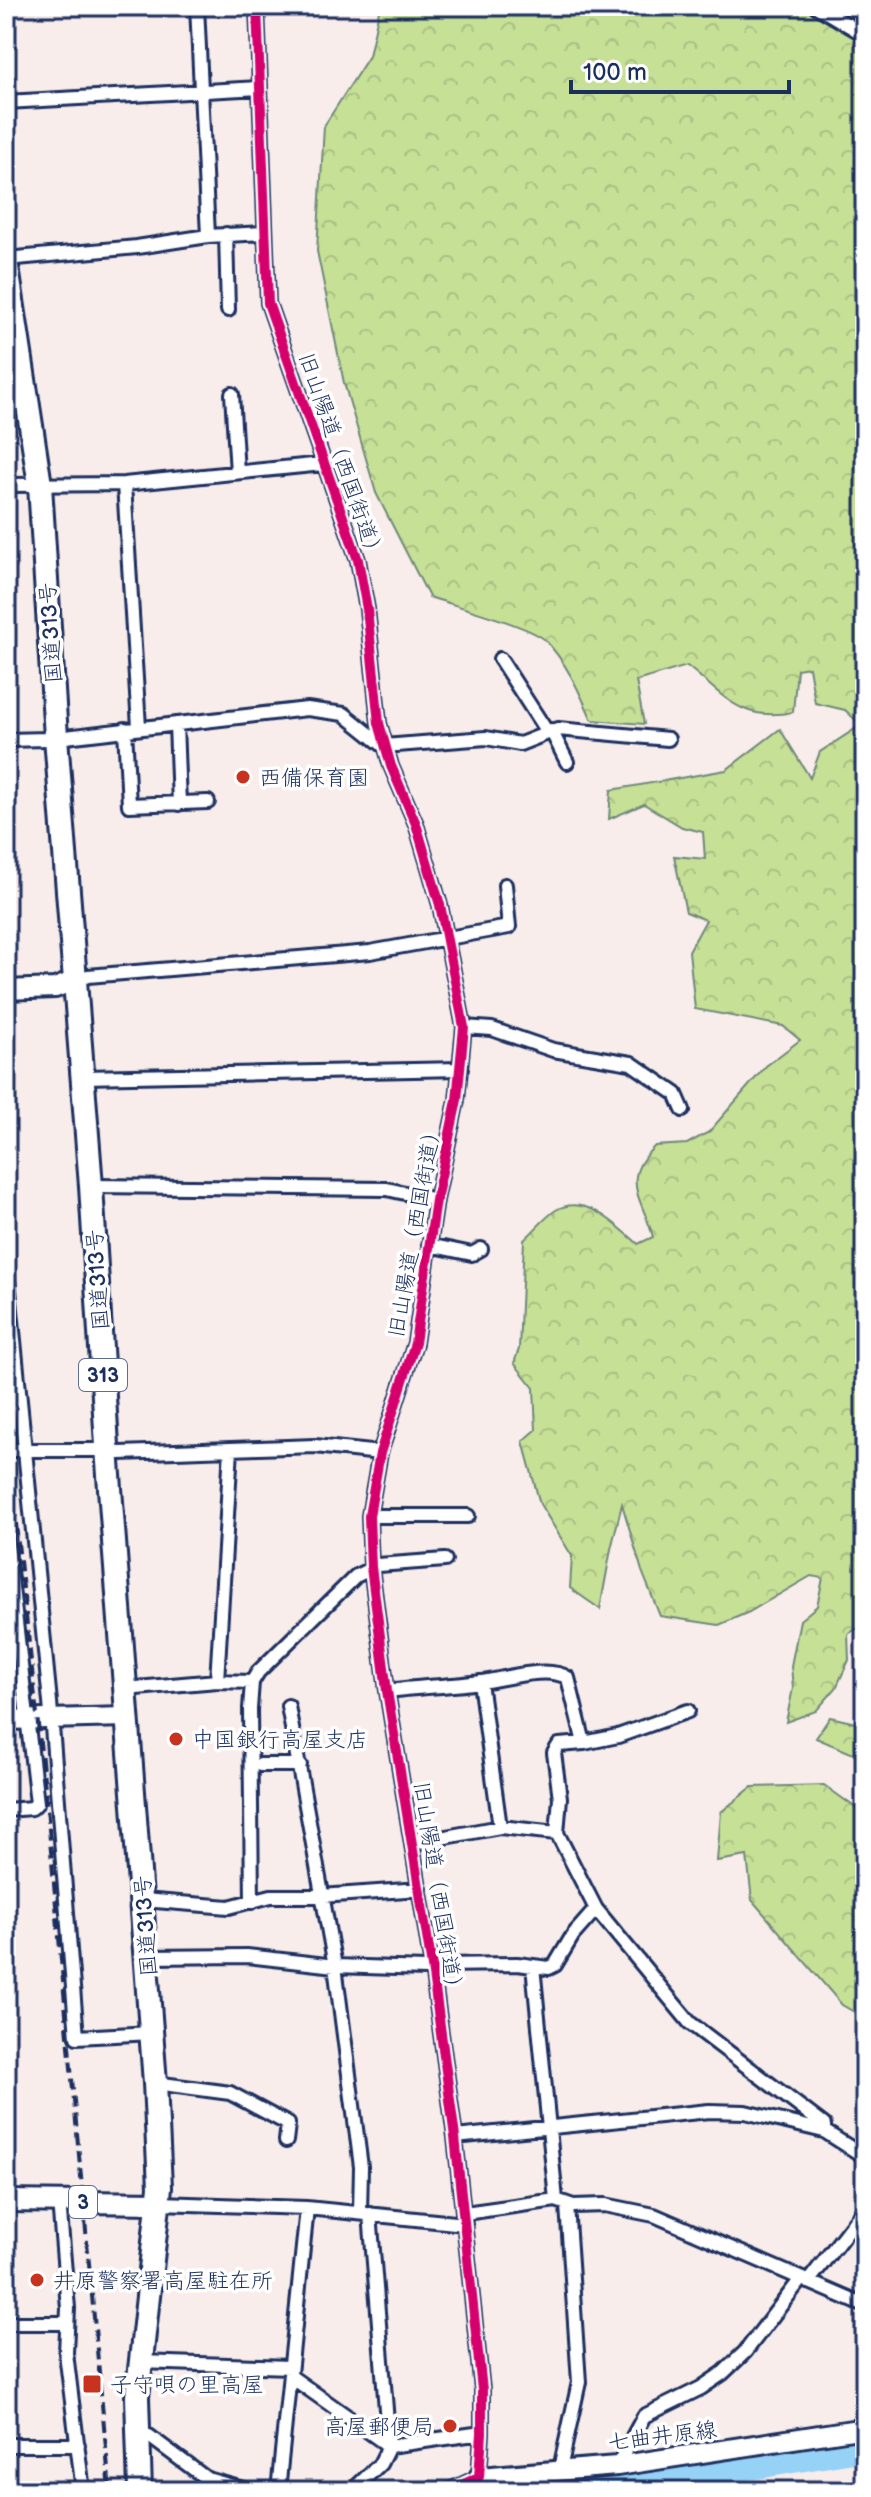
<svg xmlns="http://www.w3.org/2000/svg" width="871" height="2497" viewBox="0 0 871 2497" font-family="'Balsamiq Sans','Klee One',sans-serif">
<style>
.forest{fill:url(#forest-crowns);stroke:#70887a;stroke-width:2}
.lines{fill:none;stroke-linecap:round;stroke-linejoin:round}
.river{stroke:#95d2f6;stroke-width:26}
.street-casing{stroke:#1b2f5e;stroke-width:18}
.secondary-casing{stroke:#1b2f5e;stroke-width:24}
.primary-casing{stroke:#1b2f5e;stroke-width:26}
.highway-casing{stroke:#1b2f5e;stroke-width:28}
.street{stroke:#fff;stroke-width:12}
.secondary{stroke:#fff;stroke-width:18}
.primary{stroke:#fff;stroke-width:20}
.highway{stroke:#fff;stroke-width:22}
.rail{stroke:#1b2f5e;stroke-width:4;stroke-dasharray:12 6;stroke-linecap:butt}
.cycleway-casing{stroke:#fff;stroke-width:15}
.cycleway{stroke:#d6006c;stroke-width:10}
.poi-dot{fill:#c8321e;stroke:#fff;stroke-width:3}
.labels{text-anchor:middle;stroke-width:7;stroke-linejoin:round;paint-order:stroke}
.shield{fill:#fff;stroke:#5f6d8e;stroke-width:2}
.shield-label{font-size:20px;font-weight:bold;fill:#1b2f5e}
.street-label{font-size:22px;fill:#1b2f5e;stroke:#fff}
.poi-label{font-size:22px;fill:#1b2f5e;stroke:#fff;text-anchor:start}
</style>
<defs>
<pattern id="forest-crowns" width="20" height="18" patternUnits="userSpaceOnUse" patternTransform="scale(2)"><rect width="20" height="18" fill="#c6e096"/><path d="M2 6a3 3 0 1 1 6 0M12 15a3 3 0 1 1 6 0" fill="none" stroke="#aac084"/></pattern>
</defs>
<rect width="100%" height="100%" fill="#f8edea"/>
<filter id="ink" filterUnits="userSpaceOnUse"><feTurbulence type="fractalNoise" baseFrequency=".0125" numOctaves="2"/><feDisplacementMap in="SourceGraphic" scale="16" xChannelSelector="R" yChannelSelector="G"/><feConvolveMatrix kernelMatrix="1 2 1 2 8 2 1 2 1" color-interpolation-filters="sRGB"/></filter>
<g filter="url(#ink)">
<path class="forest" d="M380,6H797L812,12L865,43V1624L848,1634L849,1660L836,1688L816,1711L786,1722L793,1688L791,1666L800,1620L817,1606L823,1578L811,1576L749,1612L719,1625L660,1616L642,1571L622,1504L611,1549L600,1609L570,1588L572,1556L540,1504L523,1441L536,1430L534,1388L514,1363L519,1349L524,1240C534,1231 545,1217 556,1210C586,1193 618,1226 638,1244L653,1237C642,1197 619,1180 655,1146L687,1144L709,1132L766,1066L800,1040L783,1026L695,1009L689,951L706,920L686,912L674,856L705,859L703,832L682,827L644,804L609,819L611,790L726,770L780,729L810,778L820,752L861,725L845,710L815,703L809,667L797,669L793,712C741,723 724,695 687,666L636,681L644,724L592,720C579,691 567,663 545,640C530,626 453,605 429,597L376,493L344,383L317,251L324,126L369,56Z
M830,1717L865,1725V1759L816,1738Z
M824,1785L856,1808L865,1805V2018L842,2005L752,1900L747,1856L717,1861L721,1812L752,1787Z"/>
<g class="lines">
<path class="river" d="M548,2491L763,2465L865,2448"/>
<defs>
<path id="street" d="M197,6L208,236
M257,6L268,303L358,560L367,609L379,723L391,766L416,824L440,905L464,1027L457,1100L436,1200L415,1343L380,1453L369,1516L371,1567L387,1691L432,1967L455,2137L482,2390V2433L479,2477L448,2491
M816,6L865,35
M6,102L260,88
M226,234L228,310
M6,259L137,247L208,236L264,233
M232,394L237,472
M124,484L139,727
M6,485L124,484L323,464
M500,659L547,732
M176,724L179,804
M125,729L129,805L208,802
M551,730L567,762
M6,740L48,739L307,709L344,714L384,746L486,738L520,744L558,729L668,739
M76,980L88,976L370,952L509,927L505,885
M464,1027L492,1029L553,1050L631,1063L676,1094L683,1110
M83,1077L461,1069
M91,1186L387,1189L436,1200
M429,1245L472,1254L481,1249
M6,1260L50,1702L77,2037L152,2033
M6,1450H98L120,1453L315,1446L380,1453
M369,1516H468
M6,1536L37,1803L32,1808L6,1810
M217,1681L231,1449
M480,1682L500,1827
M125,1689L217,1681L252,1682L258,1672L356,1576L378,1565L445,1560
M387,1691C419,1687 451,1686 482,1682C505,1679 547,1665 568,1678L584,1743L559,1745L554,1753L560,1798L557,1833L596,1909L690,2023L824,2125V2131L865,2157
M288,1706L335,1966L361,2167L360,2213
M584,1743L618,1736L688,1711
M260,1765H300
M413,1843L500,1827L557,1833
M143,1900L229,1907L271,1896H321L420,1889
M252,1902L250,1709L252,1682
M147,1957L247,1956L335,1966L426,1969L438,1965L517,1964L549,1968L555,1965L573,1935L596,1909
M533,1966L556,2200
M155,2083L230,2093L288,2124L286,2141
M455,2137L709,2111L745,2112L824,2131
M59,2201L68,2308L66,2353L83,2491
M159,2203L307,2208L465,2224
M465,2213L556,2200L573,2206L605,2205L654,2215L865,2306
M370,2214L389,2446
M808,2282L865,2208
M6,2323H67
M140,2362L290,2367
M290,2376L389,2446
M138,2433L149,2436L207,2479L250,2491
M6,2445H78
M617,2466L644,2416L701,2388L723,2373L745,2352L801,2279
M560,2469L579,2382L567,2205
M278,2491L307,2208
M352,2491L380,2464L389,2446L482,2433"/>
<path id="secondary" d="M6,990L55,988L76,980
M6,1720L127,1717
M475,2491L479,2477L617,2466L865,2428"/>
<path id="primary" d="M6,2201L159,2203"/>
<path id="highway" d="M6,261L40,485L56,737L91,1186L108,1462L155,2083L160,2187L137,2397L140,2491"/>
</defs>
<use href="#street" class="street-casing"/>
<use href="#secondary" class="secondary-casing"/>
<use href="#primary" class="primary-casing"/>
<use href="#highway" class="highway-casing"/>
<use href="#street" class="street"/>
<use href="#secondary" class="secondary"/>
<use href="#primary" class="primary"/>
<use href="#highway" class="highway"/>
<path class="rail" d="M6,1434L46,1797L110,2491"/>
<defs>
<path id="cycleway" d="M257,6L268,303L358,560L367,609L379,723L391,766L416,824L440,905L464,1027L457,1100L436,1200L415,1343L380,1453L369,1516L371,1567L387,1691L432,1967L455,2137L482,2390V2433L479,2477L448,2491"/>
</defs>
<use href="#cycleway" class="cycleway-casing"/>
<use href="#cycleway" class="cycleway"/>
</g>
</g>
<g class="poi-dot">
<circle cx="243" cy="777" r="8"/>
<circle cx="176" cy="1739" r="8"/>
<circle cx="37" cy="2280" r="8"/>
<rect x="82" y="2374" width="20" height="20" rx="4"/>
<circle cx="450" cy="2426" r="8"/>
</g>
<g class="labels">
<g class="shield">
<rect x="79" y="1359" width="48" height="32" rx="6"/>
<rect x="69" y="2186" width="28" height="32" rx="6"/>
</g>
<g class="shield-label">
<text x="103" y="1382">313</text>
<text x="83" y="2209">3</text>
</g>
<g class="street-label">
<text transform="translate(342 457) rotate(71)" y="8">旧山陽道（西国街道）</text>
<text transform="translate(50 633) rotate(-94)" y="8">国道313号</text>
<text transform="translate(414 1229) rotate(-80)" y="8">旧山陽道（西国街道）</text>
<text transform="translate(97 1280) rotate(-94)" y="8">国道313号</text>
<text transform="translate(439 1890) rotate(81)" y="8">旧山陽道（西国街道）</text>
<text transform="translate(145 1926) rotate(-94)" y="8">国道313号</text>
<text transform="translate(662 2435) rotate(-7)" y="8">七曲井原線</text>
</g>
<g class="poi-label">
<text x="259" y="785">西備保育園</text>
<text x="192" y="1747">中国銀行高屋支店</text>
<text x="53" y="2288">井原警察署高屋駐在所</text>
<text x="110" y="2392">子守唄の里高屋</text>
<text x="434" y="2434" text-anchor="end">高屋郵便局</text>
</g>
</g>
<rect width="871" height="2497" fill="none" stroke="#fff" stroke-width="32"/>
<rect x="16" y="16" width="839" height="2465" fill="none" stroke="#1b2f5e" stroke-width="3" filter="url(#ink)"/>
<path d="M571 80v12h218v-12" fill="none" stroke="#1b2f5e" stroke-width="4"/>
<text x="583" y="80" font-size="24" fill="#1b2f5e" stroke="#ffffff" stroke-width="6" paint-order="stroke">100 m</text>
</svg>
